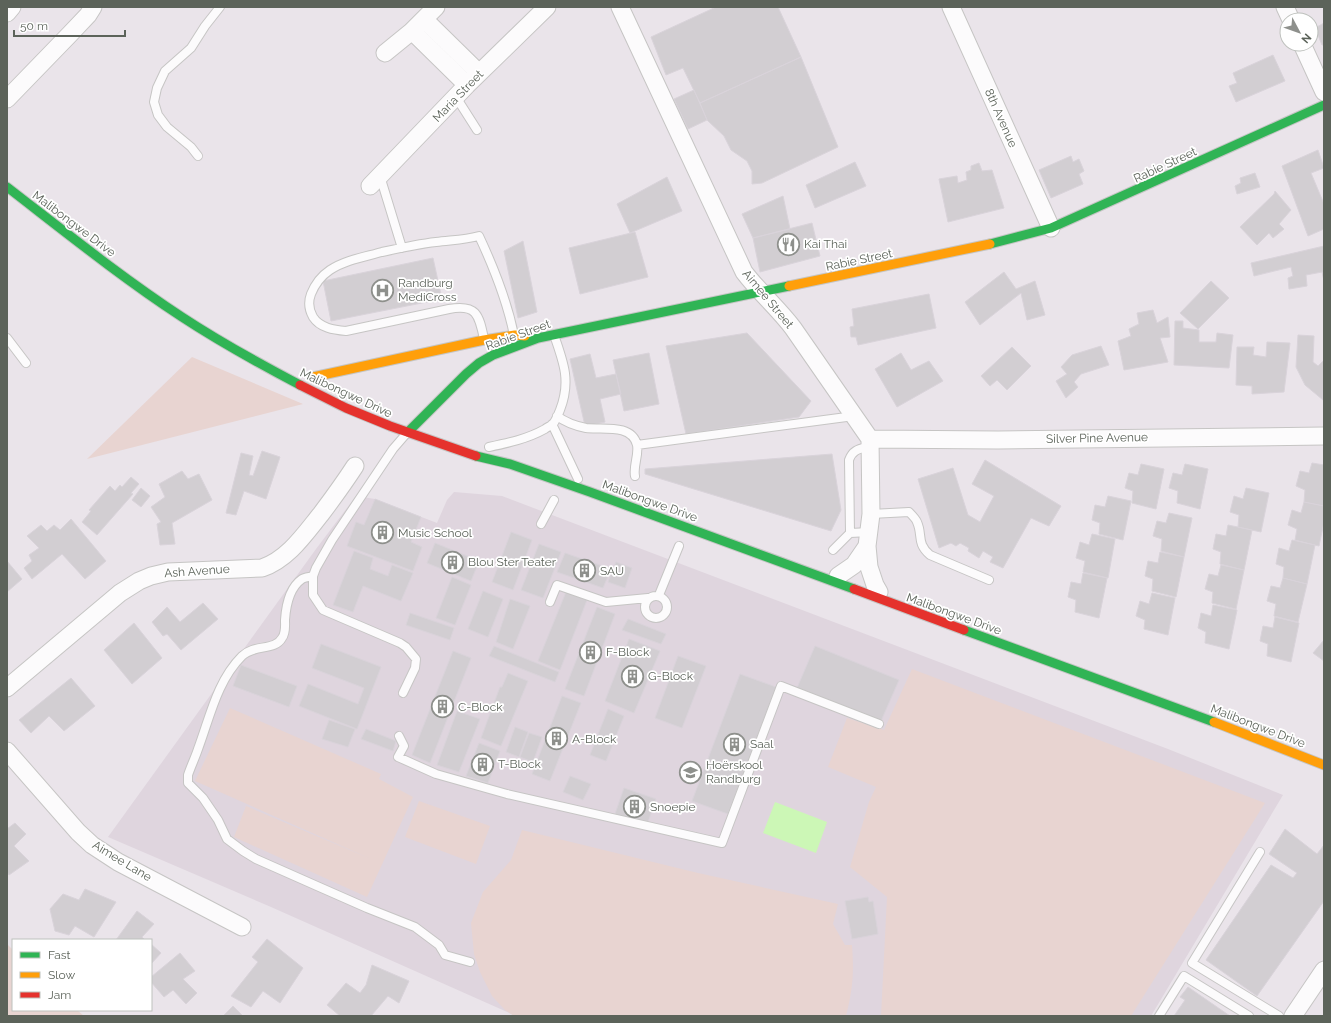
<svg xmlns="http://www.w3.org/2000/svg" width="1331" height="1023" viewBox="0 0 1331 1023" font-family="Raleway,sans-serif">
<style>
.education{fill:#dfd5de}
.green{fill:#e8d4d1}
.water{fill:#ccf7b6}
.building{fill:#d2ced2;stroke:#d9d3da}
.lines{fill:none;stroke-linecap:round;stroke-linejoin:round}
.lane-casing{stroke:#c6c5c4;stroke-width:10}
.street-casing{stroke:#c6c5c4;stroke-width:19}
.fast-casing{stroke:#c5c5c4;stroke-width:11}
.slow-casing{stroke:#c5c5c4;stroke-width:11}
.jam-casing{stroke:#c5c5c4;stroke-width:11}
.lane{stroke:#fcfbfc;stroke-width:8}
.street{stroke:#fcfbfc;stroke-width:17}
.fast{stroke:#30b455;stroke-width:9}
.slow{stroke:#ff9f0a;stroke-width:9}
.jam{stroke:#e5322d;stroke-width:9}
.labels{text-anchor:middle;stroke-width:3.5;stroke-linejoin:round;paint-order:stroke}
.street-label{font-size:12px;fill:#5c635a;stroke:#fff}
.poi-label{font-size:12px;fill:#5c635a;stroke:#fff;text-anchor:start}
</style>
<rect width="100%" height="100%" fill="#eae4ea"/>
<path class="education" d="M454,492L502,496L1168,749L1283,795L1151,1016H516L271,907L108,837L316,549L356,496L375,499L437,523L447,500Z"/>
<path class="green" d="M192,357L303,404L87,459Z
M912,669L1265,803L1131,1016H881L887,897L850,867L869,802L876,787L828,767L847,718L884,730Z
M230,708L381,774L379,779L413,797L367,897L234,837L246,806L371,859L195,781Z
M419,801L490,826L476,864L405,837Z
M522,830L698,873L838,904L833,924L845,945H852C854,973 853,988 846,1016H514L505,1010L492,996L480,972L474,954L471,923L483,892L511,860Z
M7,944L13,950V1010H77L84,1016H7Z"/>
<path class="water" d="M775,802L827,822L816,853L763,833Z"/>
<path class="building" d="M716,7H778L801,57L700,103L683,68L666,75L651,37Z
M1324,23V45H1322L1315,28Z
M1273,55L1285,81L1236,102L1229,86L1237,83L1233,73Z
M801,57L838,147L762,183L752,184V171L747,161L731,150L724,136L707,120L700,103Z
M694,90L707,120L688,129L674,99Z
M1318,150L1324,168L1311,173L1324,204V229L1308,236L1282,166Z
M1071,156L1073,162L1079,159L1084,171L1079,174L1083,184L1051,198L1039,170Z
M855,162L866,186L815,208L806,185Z
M979,163L982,171L992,170L1004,208L948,222L939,179L957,176L958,183L967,180L966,172L971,170V166Z
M1255,173L1260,187L1237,194L1235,186L1241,183L1240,178Z
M667,177L682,211L630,233L617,204Z
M1275,191L1291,210L1279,224L1284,229L1273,238L1269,233L1257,245L1240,227L1274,194Z
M783,196L790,229L753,238L742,214Z
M812,223L820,256L760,272L753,238Z
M635,232L648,277L580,294L569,248Z
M523,241L537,312L518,318L504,251Z
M1324,246V281L1322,272L1306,275L1307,286L1289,289L1288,278L1293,276L1291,267L1254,276L1251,263Z
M433,258L442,299L331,321L323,281Z
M1004,272L1016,289L1035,281L1045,315L1027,320L1021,293L980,325L965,302Z
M1211,281L1229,298L1198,329L1180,313Z
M929,294L936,328L858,345L856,337H851L850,327L854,326L852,309Z
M1153,310L1157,323L1168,317L1170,337L1160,338L1168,362L1124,370L1118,341L1131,336L1129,329L1139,324L1137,313Z
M1175,321H1183V328L1199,330V342H1216L1217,333L1233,335L1229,368L1174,365Z
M747,333L811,401L799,417L686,434L666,346Z
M1298,335L1314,336L1313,362L1318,366L1324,360L1323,400L1305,385L1296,367Z
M1267,342L1290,343L1284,392L1252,394V386L1236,385L1237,347H1254L1253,355L1266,357Z
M1101,346L1109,365L1081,374L1074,382L1078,387L1066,398L1056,381L1067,374L1061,367L1072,355Z
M1012,347L1031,366L1007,390L997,380L990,386L981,376Z
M649,353L659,404L624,411L613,360Z
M901,353L911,370L929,361L943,381L897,407L875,369Z
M590,354L596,378L616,374L621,394L600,399L605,422L585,426L570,359Z
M262,451L280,457L266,499L244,491L236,515L226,513L241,453L253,456L249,475L253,476Z
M832,454L841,510L831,531L645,474V469Z
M985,460L1061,506L1049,526L1031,518L1003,568L990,562L993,557L983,551L979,558L968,551L969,548L960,543L956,546L951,543L939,548L918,479L953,468L968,515L980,522L994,496L972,484Z
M1312,463L1324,465V506L1304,502L1305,490L1296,486L1300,471L1309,473Z
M1141,464L1164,469L1156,509L1132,503L1133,491L1125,488L1129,473L1138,475Z
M1185,464L1208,469L1200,509L1177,503L1178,491L1169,488L1173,473L1182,475Z
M182,471L188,479L199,474L212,500L172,523L175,544L160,545L157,524L161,522L151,507L165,497L159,484Z
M131,477L139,484L131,493L133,494L97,535L82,522L91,511L89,510L110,486L115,491L120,485L122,487Z
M141,488L150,496L141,507L132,500Z
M1246,488L1269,493L1261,532L1238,527L1239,515L1230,512L1234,496L1243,499Z
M1108,496L1131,501L1123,540L1099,534L1100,523L1092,520L1095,505L1105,507Z
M375,499L421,517L411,542L422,547L413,571L347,546L356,522L364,525Z
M1304,502L1324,506V522L1319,546L1295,540L1297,529L1288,525L1292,510L1301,513Z
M1169,513L1192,518L1184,557L1161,551L1162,539L1153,536L1157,521L1166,523Z
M71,519L106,561L85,579L62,554L32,579L24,568L32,561L29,555L39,548L27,536L41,525L47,531L54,525L60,530Z
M1228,525L1252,530L1244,570L1220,564L1221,552L1213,549L1216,534L1226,536Z
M511,532L532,540L513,590L492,582Z
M1092,534L1115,539L1108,578L1083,572L1085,561L1076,558L1080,542L1089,545Z
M1292,540L1315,545L1307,584L1283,578L1284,567L1276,564L1279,548L1289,551Z
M435,543L479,561L471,581L427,563Z
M539,544L561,552L543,598L521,590Z
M354,551L373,558L370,569L388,576L392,565L413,573L401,601L363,586L353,612L333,605Z
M1160,552L1184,557L1176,597L1152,591L1153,579L1145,576L1148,561L1158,563Z
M565,553L611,569L603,588L557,572Z
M7,561L22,579L7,592Z
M616,562L632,568L625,588L608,582Z
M1221,565L1244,570L1236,609L1212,603L1213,592L1205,589L1209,574L1218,576Z
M1083,573L1107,578L1099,618L1075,612L1076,600L1068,597L1071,582L1081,584Z
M452,577L471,585L455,625L436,618Z
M1283,578L1307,584L1298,622L1274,616L1276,604L1267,601L1271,586L1280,588Z
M483,591L503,599L488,637L468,629Z
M566,592L587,600L560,670L538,661Z
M1152,593L1175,598L1168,635L1144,629L1145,620L1136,616L1140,601L1149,604Z
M510,599L530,606L513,649L496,642Z
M203,603L218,619L181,650L167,634L163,636L152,622L167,607L180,622Z
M1213,605L1237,610L1229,649L1205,643L1206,632L1198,628L1201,613L1211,616Z
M597,607L615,614L584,696L565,689Z
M410,613L454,628L450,640L406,625Z
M1275,617L1299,623L1291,662L1267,656L1268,644L1260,641L1263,626L1273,628Z
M628,619L666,634L661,644L622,630Z
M134,623L162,658L132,684L104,650Z
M629,639L660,651L634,713L605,701Z
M1324,640V661L1313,653Z
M321,644L381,667L357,729L299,706L308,684L358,704L364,688L312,668Z
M494,646L559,672L555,682L489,656Z
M815,646L899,680L881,721L797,688Z
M453,651L471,658L430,763L412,755Z
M678,656L706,666L682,728L655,718Z
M241,665L297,686L289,707L233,686Z
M508,673L528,681L501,746L481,738L500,687H502Z
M740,674L776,687L728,814L692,801Z
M71,678L95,706L64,731L49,716L31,733L19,720Z
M562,696L581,703L550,781L532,774Z
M608,709L624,716L606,761L590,755Z
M457,711L480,719L459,772L437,765Z
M329,720L355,729L348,747L322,739Z
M515,727L528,732L519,757L506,752Z
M366,729L396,741L393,751L361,739Z
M529,733L542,737L533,762L520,757Z
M479,743L500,751L488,783L466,776Z
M570,776L591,784L583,800L563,792Z
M624,788L656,799L647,825L615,814Z
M15,823L26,834L14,846L29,861L9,875L7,872V829Z
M1285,829L1317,854L1324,845V901L1257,996L1206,960L1271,865L1293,878L1297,873L1269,854Z
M85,889L116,902L94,937L75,926L69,935L55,931L50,909L63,894L79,900Z
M868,897L869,902L873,901L878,934L852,939L845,901Z
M137,911L154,924L142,937L145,940H116Z
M267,939L303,968L280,1003L263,991L251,1007L231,996L258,962L252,957Z
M151,944L161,953L151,964Z
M180,953L195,971L183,979L197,993L186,1004L173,990L164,997L151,982V977Z
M372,965L409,981L399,1003L388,996L371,1016H340L327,1005L346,983L360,993L366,985Z
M1188,987L1230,1016H1174L1185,1000L1180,997Z
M233,1006L243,1016H223Z"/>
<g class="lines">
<defs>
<path id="lane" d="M456,97L477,130
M198,156L191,147L167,127L158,115L154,102L157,88L165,71L191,48L205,26L220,7
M380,176L402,248
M7,338L26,363
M484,339C479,314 476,304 449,309L346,331C334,330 320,328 313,317C309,310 308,302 311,294C315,284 321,276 330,270C345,260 364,257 382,252C400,248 418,244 436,242C451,240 464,240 479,236C494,268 507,301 514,335
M557,416C565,422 576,426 586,428C601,430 632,423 637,445C639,455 633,466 635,476
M552,424L578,479
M637,445L854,416
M489,447C508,443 527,439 545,429C547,427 551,426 553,424C556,420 558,415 560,410C571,382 564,363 554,335
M871,514L909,512C912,515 916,519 917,522C923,535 916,543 930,555L989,580
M541,524L554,500
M850,533L849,460C853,449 860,449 871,446
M833,550L850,533L870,532
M313,576C310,577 305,577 302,579C289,588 286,605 285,620C285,626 286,633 282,638C275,651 254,644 242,656C217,681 210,717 198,749C195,758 191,766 188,775V783L203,798L218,820L227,839L243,851L256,859L317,886L367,908L415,927L439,945L445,955L470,962
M659,595L679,546
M645 607a11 11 0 1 1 22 0a11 11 0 1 1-22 0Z
M550,602L557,585L606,602L648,598
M403,693L415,668L416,659L406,647L400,643L323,610L313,595V576L316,568L332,540L393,449L406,434
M399,736L404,746L398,757L436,774L507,794L722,843L781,686L879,724
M1260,852L1192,963L1279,1016
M1159,1016L1184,976L1249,1016"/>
<path id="street" d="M620,7L744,272C759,292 778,308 793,328L870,439L871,514L867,546L869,567L875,585L879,592
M951,7L1051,228
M1285,7L1291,20
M7,13L12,7
M425,20L479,73
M412,31L467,85
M1302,44L1324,92
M385,53L412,31L436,7
M7,99L70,34L88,15L93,7
M370,186L467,85L547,7
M870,439L998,440L1324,436
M838,576L854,565L867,546
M7,688L120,593L139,581L151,576L168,572L262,568C288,559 304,535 321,514C333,498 344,483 355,466
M7,751L78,832L92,845L118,862L242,927
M1293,1016L1324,970"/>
<path id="fast" d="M7,187C64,231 121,277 182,317C220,342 260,364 300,385
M990,244L1051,228L1324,105
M408,432L466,374L479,363L493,355L538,338L789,286
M476,456L510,464L590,492L854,589
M964,630L1214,722"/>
<path id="slow" d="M789,286L990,244
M313,377L484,340L515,335L525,336
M1214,722L1324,765"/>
<path id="jam" d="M300,385L346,408L390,426L476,456
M854,589L964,630"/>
</defs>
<use href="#lane" class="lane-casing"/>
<use href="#street" class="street-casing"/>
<use href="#fast" class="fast-casing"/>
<use href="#slow" class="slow-casing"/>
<use href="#jam" class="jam-casing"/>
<use href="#lane" class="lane"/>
<use href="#street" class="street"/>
<use href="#fast" class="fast"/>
<use href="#slow" class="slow"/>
<use href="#jam" class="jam"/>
</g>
<defs>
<symbol id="restaurant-ring" viewBox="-11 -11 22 22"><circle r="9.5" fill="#fff" stroke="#8e908c" stroke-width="1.5"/><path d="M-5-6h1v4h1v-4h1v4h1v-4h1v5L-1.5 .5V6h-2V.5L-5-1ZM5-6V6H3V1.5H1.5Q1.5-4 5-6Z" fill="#8e908c"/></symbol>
<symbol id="hospital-ring" viewBox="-11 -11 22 22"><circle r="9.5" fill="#fff" stroke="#8e908c" stroke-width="1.5"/><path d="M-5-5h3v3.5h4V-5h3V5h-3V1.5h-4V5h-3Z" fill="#8e908c"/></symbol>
<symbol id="building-ring" viewBox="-11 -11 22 22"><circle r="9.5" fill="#fff" stroke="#8e908c" stroke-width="1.5"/><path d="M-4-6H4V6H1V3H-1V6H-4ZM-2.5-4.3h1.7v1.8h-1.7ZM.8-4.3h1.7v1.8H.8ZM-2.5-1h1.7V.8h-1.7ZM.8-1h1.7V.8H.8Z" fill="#8e908c"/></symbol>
<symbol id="school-ring" viewBox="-11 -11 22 22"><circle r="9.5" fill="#fff" stroke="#8e908c" stroke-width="1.5"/><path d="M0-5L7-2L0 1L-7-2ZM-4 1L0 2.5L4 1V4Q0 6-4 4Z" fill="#8e908c"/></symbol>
</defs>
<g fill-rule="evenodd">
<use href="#restaurant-ring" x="776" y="232" width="25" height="25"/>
<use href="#hospital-ring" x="370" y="278" width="25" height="25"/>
<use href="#building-ring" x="370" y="520" width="25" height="25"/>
<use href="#building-ring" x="440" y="550" width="25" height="25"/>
<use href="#building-ring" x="572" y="558" width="25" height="25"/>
<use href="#building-ring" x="578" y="640" width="25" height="25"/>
<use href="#building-ring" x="620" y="664" width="25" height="25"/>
<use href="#building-ring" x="430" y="694" width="25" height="25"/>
<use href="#building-ring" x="544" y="726" width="25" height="25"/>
<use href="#building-ring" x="722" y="732" width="25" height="25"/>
<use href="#building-ring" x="470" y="752" width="25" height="25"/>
<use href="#school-ring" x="678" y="760" width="25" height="25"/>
<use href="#building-ring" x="622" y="794" width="25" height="25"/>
</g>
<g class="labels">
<g class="street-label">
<text transform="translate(458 96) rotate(-46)" y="4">Maria Street</text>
<text transform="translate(1001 118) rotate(66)" y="4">8th Avenue</text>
<text transform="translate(1165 165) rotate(-25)" y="4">Rabie Street</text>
<text transform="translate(74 224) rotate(37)" y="4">Malibongwe Drive</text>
<text transform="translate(859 260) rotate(-12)" y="4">Rabie Street</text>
<text transform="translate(768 299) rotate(50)" y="4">Aimee Street</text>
<text transform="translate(518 335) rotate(-20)" y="4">Rabie Street</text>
<text transform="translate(346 393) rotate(25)" y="4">Malibongwe Drive</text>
<text transform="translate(1097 438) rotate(-1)" y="4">Silver Pine Avenue</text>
<text transform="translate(650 501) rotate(20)" y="4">Malibongwe Drive</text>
<text transform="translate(197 571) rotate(-4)" y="4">Ash Avenue</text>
<text transform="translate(954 614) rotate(20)" y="4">Malibongwe Drive</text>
<text transform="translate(1258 726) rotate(21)" y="4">Malibongwe Drive</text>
<text transform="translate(122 861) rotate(31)" y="4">Aimee Lane</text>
</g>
<g class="poi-label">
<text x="804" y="248">Kai Thai</text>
<text x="398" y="287">Randburg<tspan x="398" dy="14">MediCross</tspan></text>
<text x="398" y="537">Music School</text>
<text x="468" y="566">Blou Ster Teater</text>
<text x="600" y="575">SAU</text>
<text x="606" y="656">F-Block</text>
<text x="648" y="680">G-Block</text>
<text x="458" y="711">C-Block</text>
<text x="572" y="743">A-Block</text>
<text x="750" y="748">Saal</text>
<text x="498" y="768">T-Block</text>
<text x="706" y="769">Hoërskool<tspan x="706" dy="14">Randburg</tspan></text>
<text x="650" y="811">Snoepie</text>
</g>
</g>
<rect width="1331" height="1023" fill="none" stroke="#5c635a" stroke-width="16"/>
<rect x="12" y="939" width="140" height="72" fill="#ffffff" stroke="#bec1bd"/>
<rect x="20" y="952" width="20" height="6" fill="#30b455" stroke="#bec1bd"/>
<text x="48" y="959" font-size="12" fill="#5c635a">Fast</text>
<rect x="20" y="972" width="20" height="6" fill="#ff9f0a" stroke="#bec1bd"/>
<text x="48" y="979" font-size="12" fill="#5c635a">Slow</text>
<rect x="20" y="992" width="20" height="6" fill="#e5322d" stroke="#bec1bd"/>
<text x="48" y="999" font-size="12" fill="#5c635a">Jam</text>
<g transform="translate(1299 32) rotate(131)"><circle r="19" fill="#ffffff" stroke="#bec1bd"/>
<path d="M0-3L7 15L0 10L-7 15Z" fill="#8e908c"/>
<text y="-6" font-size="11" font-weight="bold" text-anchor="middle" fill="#5c635a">N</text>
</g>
<path d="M14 30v6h111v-6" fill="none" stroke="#5c635a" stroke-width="2"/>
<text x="20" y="30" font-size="12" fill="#5c635a" stroke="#ffffff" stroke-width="3" paint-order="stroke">50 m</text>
</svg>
